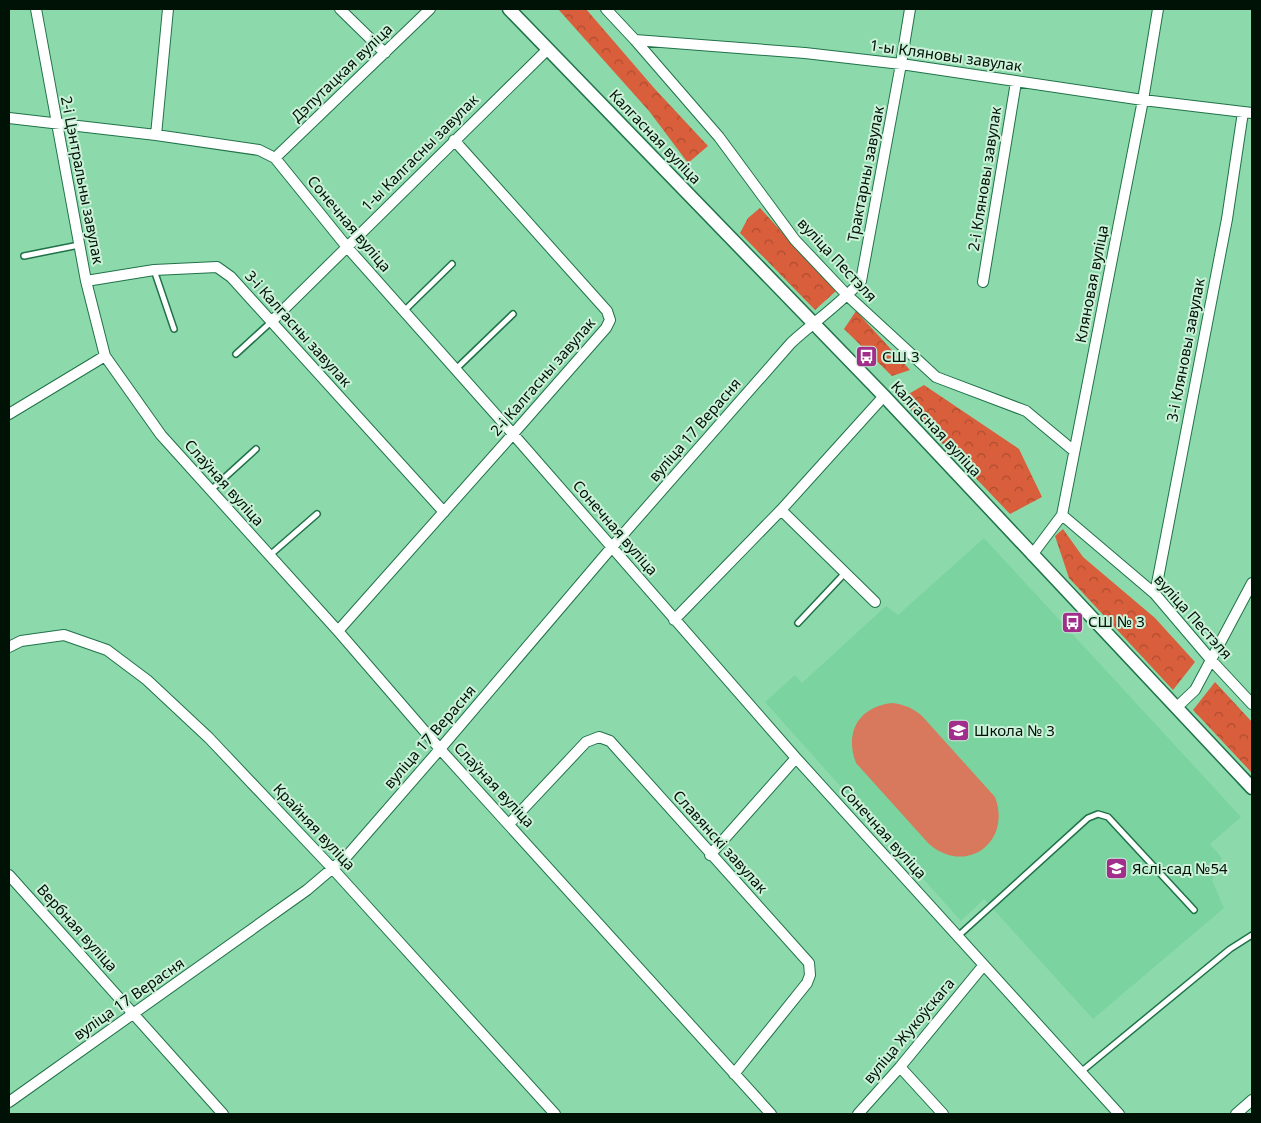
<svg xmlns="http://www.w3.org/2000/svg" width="1261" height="1123" viewBox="0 0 1261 1123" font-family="'Noto Sans',sans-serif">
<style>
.built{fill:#7bd39f}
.forest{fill:url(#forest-crowns)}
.pitch{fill:#d8785d}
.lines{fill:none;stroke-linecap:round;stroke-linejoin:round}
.service-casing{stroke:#207249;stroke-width:8}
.minor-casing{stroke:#207249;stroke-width:12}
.tertiary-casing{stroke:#207249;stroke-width:15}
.service{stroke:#fff;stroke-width:5}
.minor{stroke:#fff;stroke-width:10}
.tertiary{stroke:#fff;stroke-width:12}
.labels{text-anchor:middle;stroke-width:4;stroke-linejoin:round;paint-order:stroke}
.street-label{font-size:15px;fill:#001206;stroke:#cbf1d9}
.poi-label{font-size:15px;fill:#001206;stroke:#cbf1d9;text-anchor:start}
</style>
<defs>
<pattern id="forest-crowns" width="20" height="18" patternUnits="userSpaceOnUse" patternTransform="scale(1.25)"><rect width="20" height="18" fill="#d95e3b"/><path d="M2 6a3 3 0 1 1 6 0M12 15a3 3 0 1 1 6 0" fill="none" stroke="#ae4c30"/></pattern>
</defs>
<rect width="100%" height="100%" fill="#8cdaab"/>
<path class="built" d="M984,538L1241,817L1210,844L1222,858L1212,880L1224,908L1093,1019L984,899L961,921L765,702L795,675L802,683L886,606L898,615Z"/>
<path class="forest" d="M558,9H586L654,88L708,146L688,163L649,111Z
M760,208L836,291L815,310L740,233L748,218Z
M856,311L910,370L892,376L844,329Z
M924,385L1019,449L1042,497L1010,514L900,399Z
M1063,529L1083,557L1155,618L1195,662L1173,690L1069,578L1055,536Z
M1215,682L1252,722V773L1193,710Z"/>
<path class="pitch" d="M893,703C905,705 913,708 922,716L995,797C1012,842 966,876 929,844L856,763C844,732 859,706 893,703Z"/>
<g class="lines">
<defs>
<path id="service" d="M24,256L79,245
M154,270L174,329
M404,311L452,264
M236,354L271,322
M456,369L513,314
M211,490L256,449
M270,555L317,514
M798,623L845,573
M957,937L1088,818L1098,814L1108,817L1194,910
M1082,1071L1230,949L1252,935"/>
<path id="minor" d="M36,9L86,281L105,356L161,435L338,631L440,749L771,1114
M340,9L385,53
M606,9L635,40L719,137L795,240L848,296L936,377L1026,411L1074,451
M635,40L805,53L901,64L1143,100L1252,113
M9,118L156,135L259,150L275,158L347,247L513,434L796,758L1119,1114
M156,135L168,9
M275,158L430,9
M86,281L154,270L217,267L231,277L444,512
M983,282L1016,82
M272,321L548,49
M9,414L105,356
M781,510L875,602
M1062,515L1155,594L1212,661L1252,704
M1032,555L1062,515L1143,100L1158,9
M1155,594L1227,219L1243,112
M674,620L781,510L884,396
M338,631L513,434L606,328L610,320L607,311L454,140
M9,647L21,641L64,635L107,650L147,680L209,738L333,869L555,1114
M1177,707L1195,690L1252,583
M509,824L586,742L599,737L610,741L809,963L810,975L807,983L734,1074
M710,855L796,758
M9,875L223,1114
M900,1067L943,1114
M9,1102L307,890L347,856L440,749L612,547L791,343C814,322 840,304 861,281L901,64L910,9
M858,1114L900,1067L983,966
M1236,1114L1252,1100"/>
<path id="tertiary" d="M509,9L884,396L1252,788"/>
</defs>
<use href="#service" class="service-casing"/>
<use href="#minor" class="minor-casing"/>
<use href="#tertiary" class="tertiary-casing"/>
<use href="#service" class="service"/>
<use href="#minor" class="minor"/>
<use href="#tertiary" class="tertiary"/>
</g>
<defs>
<symbol id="bus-square" viewBox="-11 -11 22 22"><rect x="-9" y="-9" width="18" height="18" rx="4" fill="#a12e8b" stroke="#cbf1d9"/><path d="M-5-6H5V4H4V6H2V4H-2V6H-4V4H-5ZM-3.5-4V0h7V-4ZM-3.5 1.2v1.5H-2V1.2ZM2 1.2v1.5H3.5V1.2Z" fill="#fff"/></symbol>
<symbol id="school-square" viewBox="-11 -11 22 22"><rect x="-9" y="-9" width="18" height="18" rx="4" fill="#a12e8b" stroke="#cbf1d9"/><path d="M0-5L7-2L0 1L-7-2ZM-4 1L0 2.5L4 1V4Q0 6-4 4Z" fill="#fff"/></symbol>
</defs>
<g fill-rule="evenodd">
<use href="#bus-square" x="854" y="344" width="25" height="25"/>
<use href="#bus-square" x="1060" y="610" width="25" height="25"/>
<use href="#school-square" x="946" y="718" width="25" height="25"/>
<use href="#school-square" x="1104" y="856" width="25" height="25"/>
</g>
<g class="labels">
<g class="street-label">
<text transform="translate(946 56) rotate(8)" y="5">1-ы Кляновы завулак</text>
<text transform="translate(342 73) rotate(-44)" y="5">Дэпутацкая вуліца</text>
<text transform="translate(655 137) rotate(46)" y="5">Калгасная вуліца</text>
<text transform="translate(420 153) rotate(-45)" y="5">1-ы Калгасны завулак</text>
<text transform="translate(866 174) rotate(-79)" y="5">Трактарны завулак</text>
<text transform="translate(985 179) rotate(-81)" y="5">2-і Кляновы завулак</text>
<text transform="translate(82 180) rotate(79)" y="5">2-і Цэнтральны завулак</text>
<text transform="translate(349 224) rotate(50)" y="5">Сонечная вуліца</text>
<text transform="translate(837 260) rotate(47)" y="5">вуліца Пестэля</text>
<text transform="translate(1092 284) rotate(-79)" y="5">Кляновая вуліца</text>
<text transform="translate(298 329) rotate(48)" y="5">3-і Калгасны завулак</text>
<text transform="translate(1186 350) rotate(-79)" y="5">3-і Кляновы завулак</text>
<text transform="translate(543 377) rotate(-49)" y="5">2-і Калгасны завулак</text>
<text transform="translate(936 429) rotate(47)" y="5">Калгасная вуліца</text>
<text transform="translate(695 430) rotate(-49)" y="5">вуліца 17 Верасня</text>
<text transform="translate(224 483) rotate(48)" y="5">Слаўная вуліца</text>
<text transform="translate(615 528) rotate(49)" y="5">Сонечная вуліца</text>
<text transform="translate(1193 617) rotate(48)" y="5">вуліца Пестэля</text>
<text transform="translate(430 737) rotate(-49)" y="5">вуліца 17 Верасня</text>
<text transform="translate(494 785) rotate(47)" y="5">Слаўная вуліца</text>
<text transform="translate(314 827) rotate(47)" y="5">Крайняя вуліца</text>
<text transform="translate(883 832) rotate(48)" y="5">Сонечная вуліца</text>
<text transform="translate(720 842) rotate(48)" y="5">Славянскі завулак</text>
<text transform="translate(77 928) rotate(48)" y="5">Вербная вуліца</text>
<text transform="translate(129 999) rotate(-35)" y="5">вуліца 17 Верасня</text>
<text transform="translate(909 1031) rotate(-50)" y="5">вуліца Жукоўскага</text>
</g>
<g class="poi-label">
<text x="882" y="362">СШ 3</text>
<text x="1088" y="627">СШ № 3</text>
<text x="974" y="736">Школа № 3</text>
<text x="1132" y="874">Яслі-сад №54</text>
</g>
</g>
<rect width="1261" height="1123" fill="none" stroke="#001206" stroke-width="20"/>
</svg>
